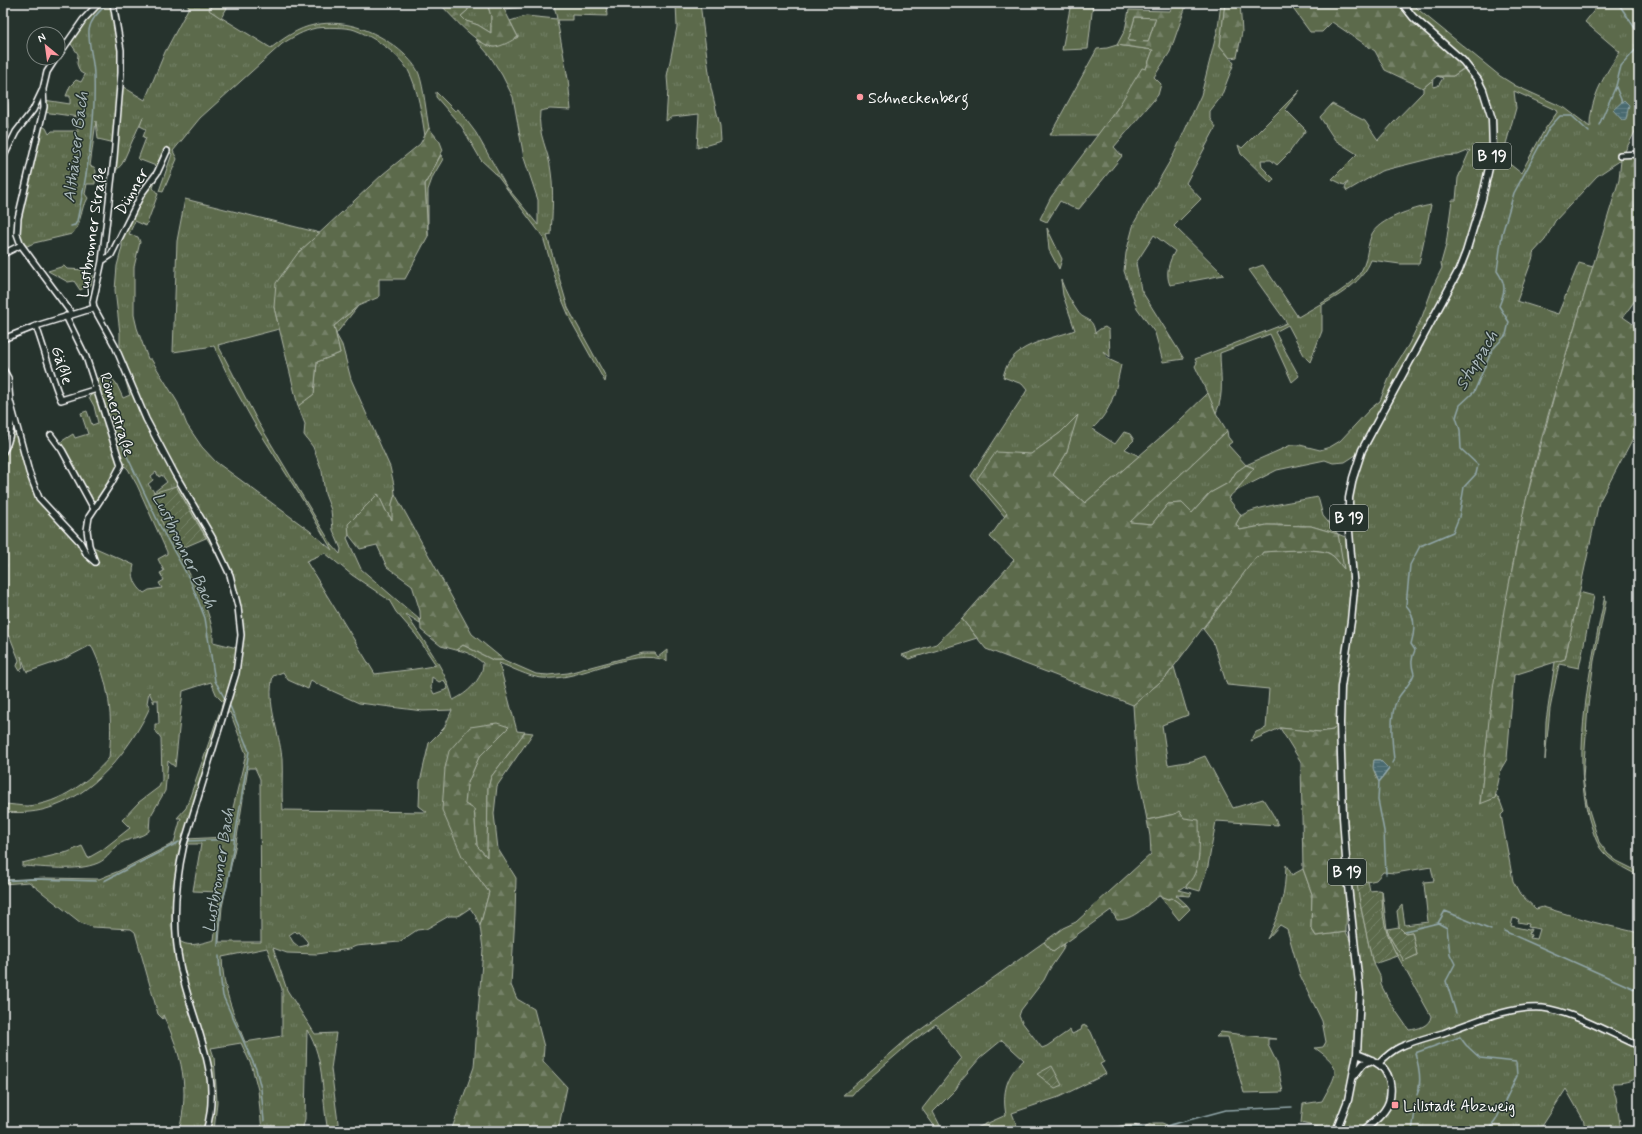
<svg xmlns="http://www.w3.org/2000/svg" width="1642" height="1134" viewBox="0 0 1642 1134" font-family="Mynerve,sans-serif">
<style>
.grass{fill:url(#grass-tufts);stroke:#aeb5a6;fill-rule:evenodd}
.forest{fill:url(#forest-firs);stroke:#aeb5a6;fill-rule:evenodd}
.garden{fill:url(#garden-furrows);stroke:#aeb5a6}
.water{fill:url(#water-rules);stroke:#91a6a9}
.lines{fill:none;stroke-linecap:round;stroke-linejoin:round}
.stream{stroke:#91a6a9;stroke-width:1.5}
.minor-casing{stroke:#fff;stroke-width:8}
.major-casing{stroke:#fff;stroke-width:9}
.minor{stroke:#26332d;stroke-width:5}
.major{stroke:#26332d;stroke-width:6}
.poi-dot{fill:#ff9aa2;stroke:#26332d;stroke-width:1.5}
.labels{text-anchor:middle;stroke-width:3;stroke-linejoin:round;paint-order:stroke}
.shield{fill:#26332d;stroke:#bec2c0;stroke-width:1}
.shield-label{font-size:15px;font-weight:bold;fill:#fff}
.poi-label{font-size:16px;fill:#fff;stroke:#26332d;text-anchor:start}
.street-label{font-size:16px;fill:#fff;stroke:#26332d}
.water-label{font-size:17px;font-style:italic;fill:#adbcbe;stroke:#26332d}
</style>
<defs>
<pattern id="grass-tufts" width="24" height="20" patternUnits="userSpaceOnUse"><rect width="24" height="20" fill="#5c6b4c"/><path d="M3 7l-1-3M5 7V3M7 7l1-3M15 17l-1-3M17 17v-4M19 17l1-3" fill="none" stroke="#748167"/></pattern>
<pattern id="forest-firs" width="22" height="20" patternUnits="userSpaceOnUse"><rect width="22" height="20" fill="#5c6b4c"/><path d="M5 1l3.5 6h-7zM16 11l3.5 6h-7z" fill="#748167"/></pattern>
<pattern id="garden-furrows" width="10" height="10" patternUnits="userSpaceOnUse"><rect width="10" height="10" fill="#5c6b4c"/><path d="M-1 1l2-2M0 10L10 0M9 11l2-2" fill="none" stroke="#748167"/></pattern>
<pattern id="water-rules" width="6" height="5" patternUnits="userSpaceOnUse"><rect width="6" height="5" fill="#486a6f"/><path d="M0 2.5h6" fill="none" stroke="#638085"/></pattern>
</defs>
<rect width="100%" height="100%" fill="#26332d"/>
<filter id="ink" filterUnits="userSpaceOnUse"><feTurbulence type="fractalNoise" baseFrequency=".025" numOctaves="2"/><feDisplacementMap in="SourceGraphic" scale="8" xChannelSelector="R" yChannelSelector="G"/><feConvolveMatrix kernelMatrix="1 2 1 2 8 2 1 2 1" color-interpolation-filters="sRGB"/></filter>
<g filter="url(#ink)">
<path class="grass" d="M99,3H113L122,50L120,85L145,100L165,52L189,7L184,3H213L209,10L271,48C284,38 298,28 314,25C346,18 380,32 404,54C409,59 416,66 419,74C424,88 426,113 429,128L425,136C422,116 418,88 408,70C398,53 374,37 355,30C349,27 323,27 316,28C303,31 293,37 282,44L200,118L173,151L177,159L163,192L159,191L172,154L167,151L169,148L164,149L156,166L138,159L146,138L143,137L146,129L140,126L143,117L122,164L111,176L115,143L98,139L96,121L90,166L94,167L96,171L95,184H87L85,194L88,198L85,204H84L78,226L72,234L34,243L23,248L17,234L40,125L46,128L49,134L52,131H79C74,126 77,122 79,117L43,112L44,100L70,104V96H66L70,86L76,80L81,82L85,75L80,72L77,64L78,54L69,41Z
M465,3H487L491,16V33L478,25L466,21L461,16L468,10L467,5Z
M497,3H606L607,16L572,15V20H557L568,79L571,110L550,109L540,111C537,135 549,150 551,172C554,193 552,215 551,235L547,236L568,308L606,377L605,382L571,321L561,297L543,237L495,173L481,160L462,127L436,97V92L455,111L458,109L476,133L506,186L538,225V200L524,158L513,97L502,75L490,56L476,40L494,47L518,37L510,21L526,16L557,19L554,5L504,9Z
M676,3H700L711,88L720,126L721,141L697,148L699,114L672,117L666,121L668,89L667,76L677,27Z
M1071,3H1093L1088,49L1062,50Z
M1221,3H1225L1220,46L1234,63L1221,97L1210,111V119L1216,127L1186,183L1201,199L1174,226L1224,275L1170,285C1165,274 1169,261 1175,251L1154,235L1136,263L1141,290L1184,359L1163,362L1155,333L1137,308L1124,271L1126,253L1134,223L1174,154L1201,95L1218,28Z
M1394,3H1412L1420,11L1500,76L1516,86L1565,108L1590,127C1590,123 1590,118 1591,114C1594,92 1607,71 1620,52L1585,22L1600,3H1639V124L1623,155H1620L1621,160L1597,176L1555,221L1545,240L1533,253V257L1517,301L1558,314L1579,263L1593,267C1569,345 1543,425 1525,505C1503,603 1491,703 1480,803L1495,798L1496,795L1500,801L1504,812L1501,815L1513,881L1520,894L1536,909L1543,907L1593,922L1639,933V1076C1630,1082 1623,1083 1613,1083L1612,1087L1616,1097L1621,1131H1586L1583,1119L1566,1089L1539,1131H1318V1127L1301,1123L1303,1104L1322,1101C1337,1073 1344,1068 1315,1048L1323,1047L1326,1042L1322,1021L1300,975L1287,929L1280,925L1267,939C1281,912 1285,895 1286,865L1292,875L1303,869L1312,894L1311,928L1316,936L1346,932L1352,944L1358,970L1357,944L1348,886L1343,817L1340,711L1338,723L1333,730L1320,732L1280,728L1251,741L1256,732L1266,728L1269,689L1227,685L1213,642L1203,629L1256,556H1260L1263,552C1275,551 1320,548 1328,553C1335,556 1339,563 1343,568L1338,534L1311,526L1267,525L1240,530L1236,524C1237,521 1239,517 1241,516C1251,507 1303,500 1318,497L1323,516L1338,534L1350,539L1349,498L1351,488L1362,451L1345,462L1333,463L1325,460L1277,470L1236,491L1254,468L1246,465L1236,472L1230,482L1210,493L1192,513L1182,503L1168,504L1152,524L1129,522L1227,431L1228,437L1232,442L1228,445L1246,465L1291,445H1300L1320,450L1330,447L1340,441L1370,409L1380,401L1392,371L1409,344L1422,317L1434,284L1442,268L1441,263L1446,245L1452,200H1456L1458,178L1470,150L1458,155L1441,156L1381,171L1347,191L1345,188L1348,182L1344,185L1332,179L1357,154L1335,140L1320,117L1332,104L1365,121L1378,140L1393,123L1423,92V88L1434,79L1433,87L1438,86L1443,78L1437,76H1453L1467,67L1456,54ZM1514,91L1558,111L1545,129L1521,173L1502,158L1516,108ZM1374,760H1380L1388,769L1379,782C1374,775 1373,768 1374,760ZM1431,867L1434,881L1424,882V884L1428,922L1405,925L1402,905L1397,911L1399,927L1405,933L1412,932L1417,955L1404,960L1391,939L1387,929L1382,891V909L1386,935L1431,1016C1430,1026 1418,1029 1409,1030L1391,1004L1381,985L1380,976L1372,960L1360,903L1358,884L1376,880L1383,872L1395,873ZM1513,918L1519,919L1518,922L1529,924L1528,927L1540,929L1537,939L1530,938L1531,935L1529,934L1531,929L1529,930L1511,926Z
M1135,17H1156L1148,42L1128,41Z
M1117,45L1153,50L1146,69L1098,135H1050L1097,49L1107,48Z
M3,80L8,103L9,129L3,127Z
M1300,90L1285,109L1306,130L1288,154L1277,165L1271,160H1261L1262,167L1274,179L1271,183L1241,154L1238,145L1242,148Z
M441,155L443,159L433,176L428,190V236L425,184Z
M157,176L153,188L158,194L146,226L135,221L129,234L138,237L140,242L134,267V315L137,328L148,359H151L178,403L187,425L202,447L216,462L310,531L332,550L309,510L254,423L230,380L214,346L173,352L177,241L185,199L320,233L298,253L274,307L279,329L218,345L258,422L332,545L340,554L341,549L333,530L331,510L325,494L322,471L313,447L304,435L305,424L298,406L314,394L317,362L340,353L334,326L358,306L336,334L342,345L351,379L390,467L394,485L395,494L392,504L393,521L386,511L378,494L349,524V535L347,538L361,569L420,620V623L406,614C423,641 446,668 453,700C467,694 483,679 483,663C474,656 467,651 456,650L463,645L493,660H504L536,674L548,675L568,673L643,653H655L658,657L667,650V661C630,646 581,682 542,678C529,677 510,667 499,663L517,731L525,732L491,777L488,788L487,857L477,846L474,809L464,804L467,785L479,757L509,727L445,768L462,856L489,892L480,926L475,915L470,908L458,916H449L426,929L417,930L399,942L356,946L349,949L317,954L287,953L273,948L287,990L315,1034L336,1033L331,1069L339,1130L345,1128L363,1131H328C321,1098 326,1060 307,1030L305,1119L302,1131H262L258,1090L252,1067L241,1043L211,1048L214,1057L217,1102L214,1131H179C190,1088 182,1054 163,1015V1019L158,1014L135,932L131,929L92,927L81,923L29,882L3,884V880L46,878L99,879L119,871L174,843L181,818H177L186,808L223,702L217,696L211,682L183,691L175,767L168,761L165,791L150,817L149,831C141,838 130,838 121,843C112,849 108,859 98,863C77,872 44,867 22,866V863L68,852L82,846L88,858L102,850L130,828L122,820L139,802L159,787L162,780L161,738L155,730V724H159L158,700H154V703L149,692L147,703L150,707C131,749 92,797 46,809C32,813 17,813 3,812V804C11,804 20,806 28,806C61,803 88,782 109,758C113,717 110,683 91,645L62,660L27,672L21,656L23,667L20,671L17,666L19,660L10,637L3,632V627L8,629C9,610 9,592 3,573V452L11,428L16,421L39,498L95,561L89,545L134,565C131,575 135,586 144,593L149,590L162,588L159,583L164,580L160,573L164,571L158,559L167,554V552L137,485L128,469L121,463L94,509L59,446L62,441L73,434L75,438L88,434L81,413L87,411L92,425L98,423L94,406L89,397L97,389L94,380L108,374L116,383L123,398L130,395L115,346L120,349V333L115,290L117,266L122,247V235L142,193ZM156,472L159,477L162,475L167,482L154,492L148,484L153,480L151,476ZM176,486L224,567L233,590L238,634L237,648L213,642C215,615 190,576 178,552L180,549L171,532L167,533L164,517ZM325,553L352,575L389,600L396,612L416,635L436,665C416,670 396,671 375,674L306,561ZM283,672L288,680L308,689L311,680L317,684L359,703L423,711L452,710L444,728L429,743L420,782L419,806L427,812L283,810C281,793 283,775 282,758C279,730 266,704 273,676ZM432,677L439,682L444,680L448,689L434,694L431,688ZM230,712L246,754L226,837L186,839L223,717ZM248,768H255L260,779L261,942H219L222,907L236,843ZM184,844H201L193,891L220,892L214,940C201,943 188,949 177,939L178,870ZM295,931L297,933L299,932L307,941L308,945L299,947L293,942L289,935ZM267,948L282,989V1036L245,1042C233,1012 223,991 222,957Z
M1431,205L1419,264H1400L1371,260C1363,281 1342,294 1322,305V331L1310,362L1305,357L1288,325L1275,332L1299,376L1292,382L1270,334L1220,353C1220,374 1225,394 1216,413L1195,366L1197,363L1195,359L1287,323L1249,270L1263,265L1298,317C1315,307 1345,291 1358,276C1368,263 1366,250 1371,236C1377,219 1415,208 1431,205Z
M1047,228L1062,259L1059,269L1049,250Z
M64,266L67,269L86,270L93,275L91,285L80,290L74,281L68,282L48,271Z
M1061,280C1065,291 1071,302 1078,312C1084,321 1093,316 1095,333L1100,329L1105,327L1109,330L1110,357L1103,351L1108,359L1121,365C1115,392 1113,409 1092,429L1115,444L1124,432L1130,434L1134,440L1125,449L1139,456L1085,503L1053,475L1066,454L1077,416L1060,433L1031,454L977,479L1008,513L1005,517L971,476L1024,395L1027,390L1022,384L1003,377C1010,343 1047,341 1075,330L1063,295Z
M1579,592L1594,596L1579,668L1559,664L1550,709L1545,760L1546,721L1555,662L1565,659Z
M1605,596L1606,601L1594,661L1588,706L1583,778L1587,804L1599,842L1608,854L1617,861L1639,872V876C1624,868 1610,862 1600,848C1595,839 1592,829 1589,819C1571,753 1591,662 1605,596Z
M962,619L977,638L909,659L902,655L936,644Z
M1174,667L1188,715L1162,725L1168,765L1192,761L1205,756L1233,808L1263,799L1272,813L1278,825L1216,821L1208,866L1200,891L1186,887L1196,871L1199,855L1184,818L1175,814L1147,820L1137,767L1133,705L1166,677Z
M1159,895L1168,899L1172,898L1183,906L1187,905L1190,909L1179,920Z
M1044,942L1053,952L1065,943L1062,951L1049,970L1044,980L1021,1010L1019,1016L1022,1022L1042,1048L1047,1046L1070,1030L1072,1034L1081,1030L1082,1026L1086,1025L1091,1032L1104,1062L1100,1064L1106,1074L1059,1097L1012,1113L1019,1131H970L1006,1115C1002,1093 1006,1075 1024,1060L1002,1040L980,1058L961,1080L956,1089L933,1112L943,1131H938L922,1109L961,1059L936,1024L910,1043L857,1089L852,1095H843L906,1040Z
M1221,1032L1276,1039H1268V1045L1277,1063L1283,1092L1244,1093L1228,1037H1216Z
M1153,1123H1162L1167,1125L1163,1127L1164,1131H1098L1125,1125H1135L1139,1127H1144Z"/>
<path class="forest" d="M213,3H230L221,18L209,10Z
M439,3H453L454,8L461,3H465L467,5L468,10L461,16L466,21L478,25L491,33V16L487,3H497L504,9L518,37C511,41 503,46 495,47C478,47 451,15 439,3Z
M1174,3H1187L1170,52L1154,77L1161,84L1158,95L1114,147L1122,156L1079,209L1071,207L1060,201L1047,222L1040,219L1051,197L1117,109L1142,68L1146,69L1153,50L1117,45L1125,30L1129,10L1170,11ZM1135,17L1156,18L1148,42L1128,41Z
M1225,3H1240L1242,32L1237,57L1230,58L1220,46Z
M1287,3H1394L1467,66L1453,76H1437L1423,88L1385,70L1375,51L1332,22L1322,32H1310L1291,6Z
M429,128L440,142L443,150L425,184L428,236L405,279H379V297L358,306L334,326L340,353L317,362L314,394L298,406L274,307L276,283L298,253L383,174L420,144Z
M1639,154V295L1623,317L1639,328V402L1631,414L1639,420V427L1599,502L1565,659L1514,675L1507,759L1501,769L1495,798L1480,804L1490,711L1504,610L1525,504L1557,385L1619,180L1621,160L1620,155Z
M1208,393L1216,413L1227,431L1130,522L1152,524L1168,504L1182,503L1192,513L1210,493L1230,482L1236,472L1246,465L1254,468C1245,478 1239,489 1228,498L1241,515L1236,524L1240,530L1267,525L1311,526L1338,534L1344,569C1339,563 1334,554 1326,552C1311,548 1279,551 1263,552L1260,556L1256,557L1166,677L1133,705L986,649L962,619L1014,560L990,537L1007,513L977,479L996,452L1031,454L1060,433L1078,415L1066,454L1053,475L1085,503L1178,422Z
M378,494L386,511L392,520V504L395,494L472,634L504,660H493L463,645L456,650L441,646L421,630L420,611L412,585L387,567L377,545L360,549L349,535L348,524Z
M497,723L509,727L479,757L467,785L465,804L474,809L477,846L487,857L488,788L491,777L525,732L533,733L497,786L494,814L498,849L516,878L515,915L511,985L517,999L534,1009L544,1047L543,1061L567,1087L558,1131H451L474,1067L483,949L480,926L489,892L462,856L442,810L445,768L449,751L470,727Z
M1338,724L1347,878L1346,932L1316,936L1311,928L1312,894L1303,869L1301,762L1280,728L1320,732L1333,730Z
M1179,811L1184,818L1199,820C1199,842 1204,879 1179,890L1192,893L1190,896L1176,895L1187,905L1183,906L1172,898L1168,899L1159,896C1146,905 1134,920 1117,920L1111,910L1053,952L1044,942L1063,928L1076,922L1151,854L1150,836L1147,820L1175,814Z"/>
<path class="garden" d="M176,486L205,536L206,538L180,549L171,532L167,533L161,520L164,517L153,493Z
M1368,881L1370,891L1378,890L1382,891C1382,920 1385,931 1397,956L1374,964L1372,960L1360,903L1357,884Z
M1399,927L1405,933L1412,932L1417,955L1404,961L1391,939L1387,929Z
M1052,1066L1062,1085L1055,1088L1037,1074Z"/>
<path class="water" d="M1624,100L1629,105L1626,119L1622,120L1613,110Z
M1374,760H1380L1389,769L1379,782L1373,768Z"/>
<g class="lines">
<path class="stream" d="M1618,3L1639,34
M1616,87L1622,102
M1599,125L1616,86L1621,66L1639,46
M71,226L75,225L77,221C87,174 96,124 94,76C94,60 88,46 89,30C91,18 100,11 108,3
M119,439L162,530L190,580L205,618L215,681L224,697
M1392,763L1394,759C1392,743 1389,715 1397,700C1402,691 1410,685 1414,674C1411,664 1411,659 1415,650L1411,644C1415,631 1416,616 1406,605L1410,565L1420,546L1453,532L1459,517L1464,487L1476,474L1478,465L1461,449L1460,430L1456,417L1460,405L1474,392L1492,350L1506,335L1509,322L1499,306C1505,291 1507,285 1497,271L1502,234L1514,193L1549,128L1560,116H1572L1589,132
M189,841L234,839
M1386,874L1384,831L1378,800L1379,782L1389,769
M3,881L33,879L96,881
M104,881L179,842
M1438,923L1445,911L1491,930
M1405,931L1438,923L1447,928L1450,954L1455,964L1446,981L1456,1013
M1504,931L1639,991
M218,946L220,908L227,886L249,751L230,706
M219,956L220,974L223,996L256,1069L261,1089L264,1121
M1417,1095C1422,1083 1419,1066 1415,1053L1460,1037L1466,1045L1480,1058L1516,1062L1517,1076L1496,1120L1488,1131
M1098,1131L1121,1127L1159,1128L1226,1110L1292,1107
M1412,1131L1416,1105"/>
<defs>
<path id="minor" d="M113,3L121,50V73L114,158L102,261L93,302L94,308L115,346L146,419L175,474L212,537L230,575L238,607L241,635L236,673L184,844C175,884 172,925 180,965C191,1021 224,1073 206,1131
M58,56L83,20L99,3
M43,89L44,107L18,218L17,234L21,245L72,314
M1620,155L1639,154
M3,158L16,132L33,110L43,89L47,72L56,58
M3,254L21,245
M102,261L111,255L142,193L157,173L167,151
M66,316L86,357L121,465L112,482L89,517L87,530L89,545L95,562
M36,326C45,351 51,376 61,400L97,389
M3,339L36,326L94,308
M3,369L8,378L10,401L29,472L39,498L80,542L87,555L95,562
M51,435L62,450L94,509
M3,452C12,438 11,424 10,408
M1378,1064C1385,1057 1391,1051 1400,1047C1413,1041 1429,1037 1443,1033C1473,1022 1517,1003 1549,1009C1581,1016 1610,1033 1639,1046"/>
<path id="major" d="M1357,1054C1365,1057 1373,1060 1380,1065C1393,1076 1394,1098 1384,1111C1378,1119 1370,1125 1363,1131
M1354,1076L1363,1064L1372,1060
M1336,1131L1348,1100L1357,1054L1360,993L1348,886L1343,817L1340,723L1341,687L1351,621L1354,589L1349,532V498L1353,478L1362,450L1459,270L1466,252L1482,199L1493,150L1492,119L1483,90L1478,80L1463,61L1413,17L1402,3"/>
</defs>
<use href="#minor" class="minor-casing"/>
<use href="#major" class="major-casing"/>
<use href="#minor" class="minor"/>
<use href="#major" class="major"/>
</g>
</g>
<g class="poi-dot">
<circle cx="860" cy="97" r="4"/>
<rect x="1391" y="1101" width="8" height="8" rx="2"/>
</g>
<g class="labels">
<g class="shield">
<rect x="1473" y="143" width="38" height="26" rx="3"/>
<rect x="1330" y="505" width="38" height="26" rx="3"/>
<rect x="1328" y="859" width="38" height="26" rx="3"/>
</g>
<g class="shield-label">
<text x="1492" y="161">B 19</text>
<text x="1349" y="523">B 19</text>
<text x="1347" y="877">B 19</text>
</g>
<g class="poi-label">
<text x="868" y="103">Schneckenberg</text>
<text x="1403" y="1111">Lillstadt Abzweig</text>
</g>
<g class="street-label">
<text transform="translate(131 191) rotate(-60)" y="6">Dünner</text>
<text transform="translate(91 232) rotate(-82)" y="6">Lustbronner Straße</text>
<text transform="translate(63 365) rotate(72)" y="6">Gäßle</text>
<text transform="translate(118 414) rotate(73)" y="6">Römerstraße</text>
</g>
<g class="water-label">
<text transform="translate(75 147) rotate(-83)" y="6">Althäuser Bach</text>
<text transform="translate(1476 360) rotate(-59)" y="6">Stuppach</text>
<text transform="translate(185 550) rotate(64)" y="6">Lustbronner Bach</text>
<text transform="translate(218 870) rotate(-81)" y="6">Lustbronner Bach</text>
</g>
</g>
<rect width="1642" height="1134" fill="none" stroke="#26332d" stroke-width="16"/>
<rect x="8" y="8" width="1626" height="1118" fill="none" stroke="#fff" stroke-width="1.5" filter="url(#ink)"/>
<g transform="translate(46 46) rotate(331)"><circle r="19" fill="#26332d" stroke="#7d8581"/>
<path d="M0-3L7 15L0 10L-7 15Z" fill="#ff9aa2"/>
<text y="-6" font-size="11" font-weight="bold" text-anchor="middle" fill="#ffffff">N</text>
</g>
</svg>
